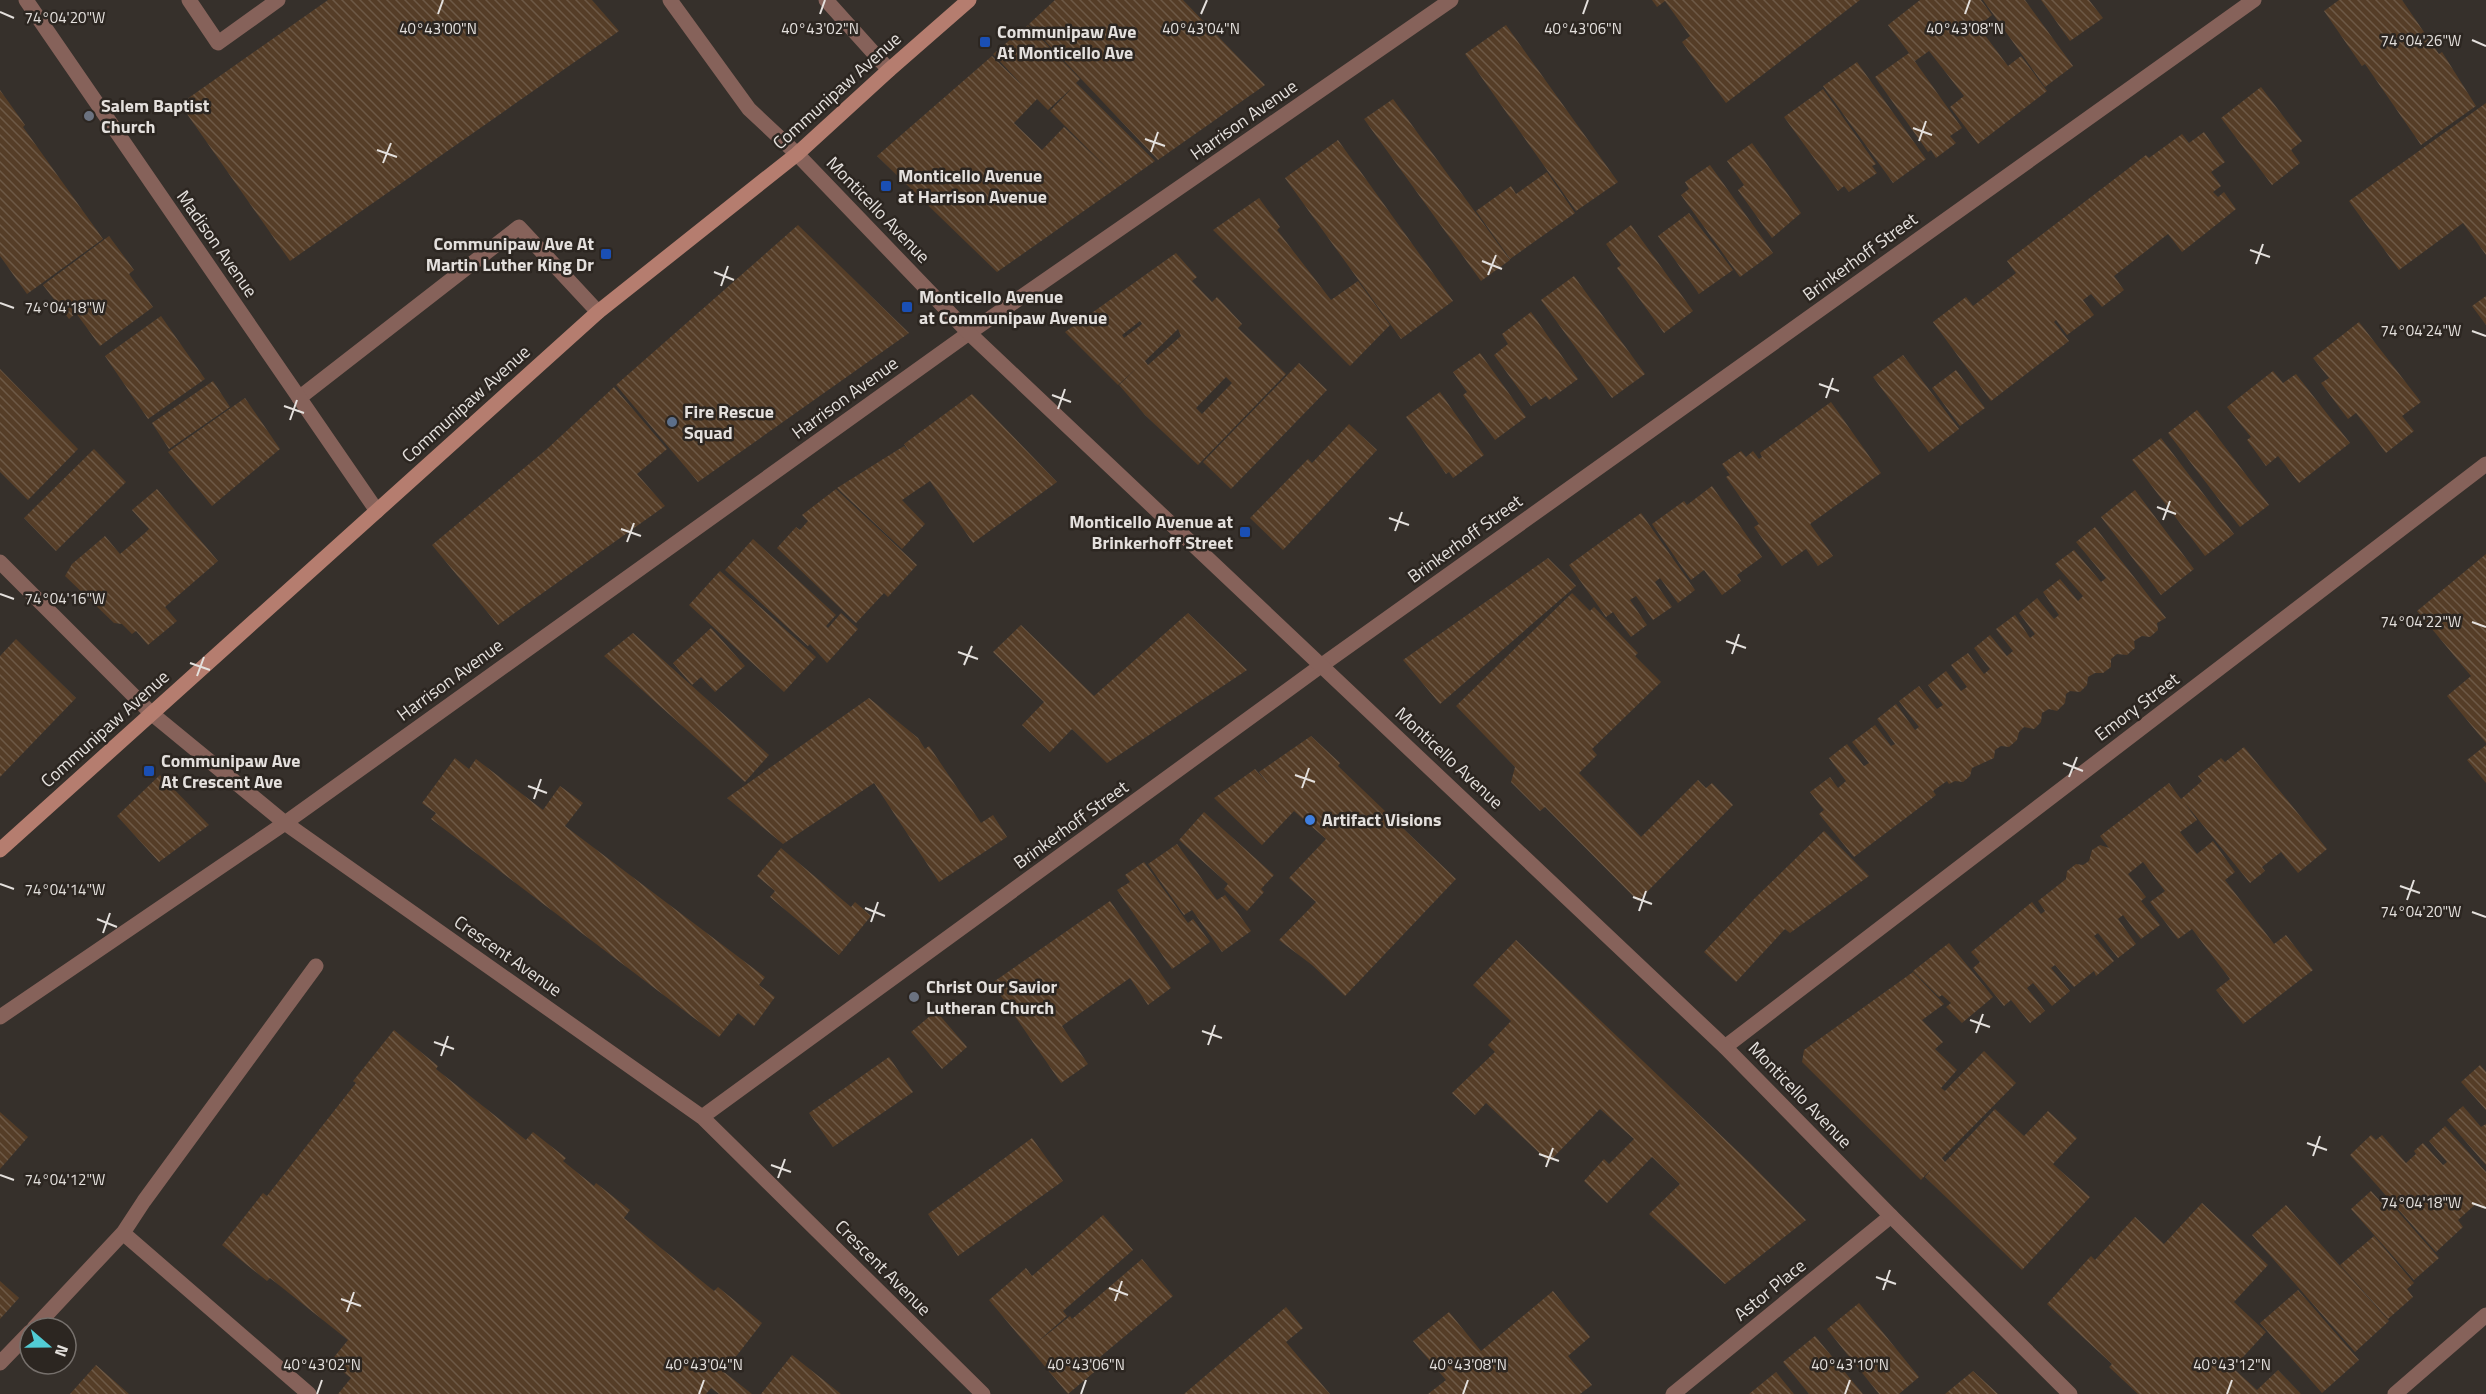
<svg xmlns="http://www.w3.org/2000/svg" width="2486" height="1394" viewBox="0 0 2486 1394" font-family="'Titillium Web',sans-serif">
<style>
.building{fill:url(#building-back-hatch);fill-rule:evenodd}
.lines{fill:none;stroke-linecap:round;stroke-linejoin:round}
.service{stroke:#86625a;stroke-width:15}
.minor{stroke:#86625a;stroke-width:15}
.tertiary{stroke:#86625a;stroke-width:15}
.secondary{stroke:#b57d6f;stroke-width:15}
.ticks{fill:none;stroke:#e4e0dd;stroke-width:2}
.transit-dot{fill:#1a4fb4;stroke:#2c2621;stroke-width:2}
.worship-dot{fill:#6b7280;stroke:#2c2621;stroke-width:2}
.service-dot{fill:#5c6f8a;stroke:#2c2621;stroke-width:2}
.shop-dot{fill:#3f7fe0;stroke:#2c2621;stroke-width:2}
.labels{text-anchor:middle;stroke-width:5;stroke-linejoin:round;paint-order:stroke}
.poi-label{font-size:18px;font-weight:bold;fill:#e4e0dd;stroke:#2c2621;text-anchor:start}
.street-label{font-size:18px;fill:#e4e0dd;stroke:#2c2621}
.ticks-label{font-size:15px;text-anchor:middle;fill:#e4e0dd;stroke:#2c2621;stroke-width:5;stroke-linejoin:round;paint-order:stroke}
</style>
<defs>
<pattern id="building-back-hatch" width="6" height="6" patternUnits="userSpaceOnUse" patternTransform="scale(1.5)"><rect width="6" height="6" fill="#553d27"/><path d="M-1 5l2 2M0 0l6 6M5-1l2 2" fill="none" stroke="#6d5946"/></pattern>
</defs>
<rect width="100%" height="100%" fill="#36302b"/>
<path class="building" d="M328,0H592L619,31L290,261L180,104Z
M1055,0H1183L1265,85L1158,160L1029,24Z
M1652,0H1860L1726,103L1682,42L1690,36L1665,1L1657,7Z
M1920,0H1981L1992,15L1978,26L2008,66L2021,56L2047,91L1978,144L1950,107L1964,96L1929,51L1915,61L1888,25Z
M1983,0H2025L2073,66L2045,87Z
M2041,0H2089L2103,18L2070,41Z
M2339,0H2402L2439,54L2442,52L2476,106L2421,145L2365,64L2362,66L2324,11Z
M1028,25L1080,79L1076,83L1155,161L997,272L877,156L992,56L1023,86L993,54ZM1074,86L1050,111L1113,174L1064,127L1042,150L1014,123L1037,99L1048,110Z
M1506,25L1618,182L1576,211L1465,54Z
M1909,53L1962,128L1950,136L1956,143L1936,158L1931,150L1928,152L1875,77Z
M1857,62L1926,159L1893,183L1823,86Z
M2261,87L2302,141L2291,150L2300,163L2272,185L2221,118Z
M1823,89L1876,164L1872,166L1877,173L1849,192L1844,186L1838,191L1784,117Z
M0,90L25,125L23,127L103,239L27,294L0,256Z
M1393,99L1510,260L1481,281L1364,119Z
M2486,103V255L2463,223L2399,270L2349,201Z
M2204,132L2225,162L2211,172L2221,186L2213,192L2218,197L2224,192L2236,209L2182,252L2168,234L2114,276L2124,290L2102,307L2091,294L2083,300L2094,315L2067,335L2056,320L2054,322L2069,341L1991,401L1933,322L1966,297L1973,306L2016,273L2007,261L2146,155L2149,158L2182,134L2189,143Z
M1338,140L1453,301L1401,339L1285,178Z
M1752,143L1801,213L1772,238L1738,190L1744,185L1727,161Z
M1710,165L1773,253L1740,277L1681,195L1689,189L1685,182Z
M1547,172L1575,213L1510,259L1476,211L1511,186L1516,194Z
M1259,198L1280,227L1277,230L1331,300L1358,281L1390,325L1350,366L1213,230Z
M1689,213L1733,270L1699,294L1658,236Z
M798,225L909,333L698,482L616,385Z
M1631,225L1693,311L1664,333L1617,268L1621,265L1606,244Z
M109,236L134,270L129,274L153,307L100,346L76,313L69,319L43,285Z
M1176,253L1197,277L1192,281L1212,302L1217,297L1242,324L1238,328L1286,374L1198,465L1145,415L1119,385L1139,366L1118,385L1065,332ZM1140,321L1142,324L1124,338L1122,335ZM1178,329L1181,336L1148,365L1145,361ZM1226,377L1232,383L1202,414L1196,408Z
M1574,276L1645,374L1612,398L1541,300Z
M2486,296V325L2472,306Z
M1531,312L1578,379L1549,400L1546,396L1531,406L1494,355L1508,344L1502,334Z
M161,316L205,379L148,419L105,356Z
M2359,322L2421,402L2402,416L2414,431L2386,453L2356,413L2348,419L2321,383L2329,378L2313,358Z
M1480,353L1526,417L1495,440L1463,395L1467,392L1453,372Z
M1903,355L1959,429L1929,452L1873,377Z
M1299,363L1327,390L1231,489L1203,462Z
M0,369L78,449L28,500L0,472Z
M1956,370L1985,408L1960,426L1932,388Z
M2273,371L2283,383L2296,374L2350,443L2299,483L2278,456L2266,466L2247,440L2251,437L2227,407Z
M213,381L230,407L169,449L152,423Z
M614,387L667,449L637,474L665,506L498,625L432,545L547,449Z
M1440,392L1484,455L1453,478L1449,472L1446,474L1406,417Z
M972,394L1057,482L973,543L930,481L902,500L925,524L902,549L837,488L904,446L910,453L904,444Z
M245,398L280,449L212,506L168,452Z
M1831,402L1881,473L1810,524L1833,556L1818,566L1806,549L1782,566L1754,527L1759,524L1726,477L1730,475L1722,464L1741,451L1746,457L1753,451L1759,459L1762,457L1760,453Z
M2197,410L2269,505L2240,527L2168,433Z
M1349,424L1377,450L1283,550L1250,518L1308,459L1312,463Z
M2161,438L2234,534L2205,556L2132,460Z
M94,449L126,482L56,551L24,518Z
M1712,486L1762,557L1737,575L1741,581L1722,595L1704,570L1691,580L1652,524L1684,501L1687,505Z
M157,489L218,561L165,607L177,621L148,645L136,631L132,634L122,624L114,623L65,576L72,564L105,536L120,554L145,533L149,529L132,510Z
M836,489L917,565L888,597L884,593L856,623L777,548L796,527L800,530L808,521L802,515Z
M2135,490L2194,569L2161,595L2101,517Z
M1641,513L1695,590L1678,603L1660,578L1655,582L1672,607L1653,620L1636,596L1630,600L1647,625L1631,637L1613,612L1606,617L1569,565Z
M2095,527L2166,618L2157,623L2158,630L2150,637L2142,636L2134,641L2135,648L2127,655L2117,654L2111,659V667L2103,673H2095L2088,677L2087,685L2080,692L2070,691L2066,694L2065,703L2057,711L2049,709L2042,713L2041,722L2034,729L2024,727L2019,732L2017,740L2009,747L2001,746L1995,750L1994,758L1972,768L1970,776L1963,782L1955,781L1949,784L1947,781L1933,791L1936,795L1931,799L1854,857L1819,814L1824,810L1810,792L1830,777L1838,788L1846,781L1829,758L1847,744L1864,766L1869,763L1852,742L1875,725L1891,746L1895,744L1877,719L1896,704L1915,730L1919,727L1899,701L1919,686L1937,709L1943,705L1928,685L1946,671L1961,691L1967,687L1951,665L1968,653L1984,674L1990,669L1974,648L1990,635L2007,656L2013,651L1996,629L2015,615L2030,638L2035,634L2019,613L2037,598L2054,619L2059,615L2043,592L2060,579L2078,601L2083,596L2055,564L2074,550L2101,582L2106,578L2076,542Z
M753,539L836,615L826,626L828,628L841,613L858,629L827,663L810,644L808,646L725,570Z
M2486,554V743L2447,696L2471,676L2417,611Z
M1548,558L1576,586L1440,704L1403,660Z
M720,571L816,657L784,692L689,605Z
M1572,593L1590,611L1594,607L1638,653L1635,656L1661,682L1592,749L1597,755L1579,773L1641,837L1698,780L1706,788L1712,783L1733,805L1638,901L1545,807L1540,811L1511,782L1515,767L1456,706Z
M1188,613L1247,670L1107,763L1072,729L1050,752L1022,725L1044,702L993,652L1021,625L1094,696Z
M711,628L745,666L715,692L701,677L692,685L673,663Z
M633,633L769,755L745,782L604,656Z
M16,639L76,698L0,777V656Z
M869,698L918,738L925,749L929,746L981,823L993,815L1007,837L939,882L874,783L783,844L727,798Z
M1311,736L1340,763L1338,766L1456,879L1345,996L1312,965L1279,940L1316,902L1289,878L1326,839L1294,811L1262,845L1214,798L1255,769L1271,787L1259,772Z
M2486,745V783L2467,760Z
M2244,747L2327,849L2298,873L2281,852L2262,867L2265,871L2250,883L2184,802L2197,820L2180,832L2197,854L2213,841L2235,872L2225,880L2274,944L2286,935L2313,970L2243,1024L2216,990L2230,979L2192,929L2178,939L2150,902L2165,891L2143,862L2128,874L2146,897L2141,901L2160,925L2141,939L2123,915L2118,919L2136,944L2118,958L2098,933L2094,936L2114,961L2096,976L2094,971L2074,987L2055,965L2051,968L2070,991L2052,1006L2033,983L2027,988L2045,1011L2030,1023L2011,1000L2004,1006L1973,968L1980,962L1971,952L2032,902L2041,914L2045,911L2038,901L2066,879L2067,871L2076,864L2083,865L2089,861L2092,850L2100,845L2109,848L2100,836L2169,783L2181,799L2202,781L2198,776L2221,758L2225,762Z
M455,758L469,769L476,759L543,810L560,786L583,803L565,826L765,977L759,985L775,997L754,1026L738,1013L719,1037L431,819L436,813L422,803Z
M160,775L209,825L159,862L117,816Z
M1204,812L1274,875L1261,889L1264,892L1247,911L1224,889L1228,884L1179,840Z
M1824,831L1869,876L1790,933L1785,929L1736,982L1704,952L1754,899Z
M1177,844L1217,900L1225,895L1251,931L1222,952L1192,910L1184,915L1148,864Z
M781,848L851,907L855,902L871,916L839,955L770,897L775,891L757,876Z
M1144,862L1188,923L1193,919L1210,942L1172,969L1117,890L1130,882L1125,875Z
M1110,901L1171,988L1148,1005L1130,978L1062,1026L1088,1064L1061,1083L992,983Z
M1516,940L1751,1164L1806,1220L1725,1284L1649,1214L1680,1184L1652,1157L1607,1203L1584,1181L1604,1159L1609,1164L1634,1139L1600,1109L1549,1162L1486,1103L1475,1115L1452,1093L1495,1052L1488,1045L1511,1021L1473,985Z
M1949,943L1993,997L1962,1023L1946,1007L1951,1003L1942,995L1939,997L1913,971Z
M1913,972L1944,1004L1922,1020L1943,1042L1935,1049L1957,1070L1941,1088L1945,1091L1984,1051L2016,1083L1942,1158L1945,1162L1995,1109L2024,1136L2048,1111L2077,1138L2053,1164L2090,1197L2022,1270L1925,1177L1934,1166L1921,1180L1802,1062L1804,1050Z
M936,1011L967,1047L942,1069L911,1032Z
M394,1030L438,1066L436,1069L526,1140L533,1132L566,1158L563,1161L594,1186L596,1183L630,1210L624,1218L714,1291L718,1287L762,1323L724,1372L752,1394H719L711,1388L706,1394H338L351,1378L330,1362L348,1340L270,1278L267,1281L222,1245L263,1193L267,1196L356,1083L353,1081Z
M889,1057L913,1092L833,1147L809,1113Z
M2480,1065L2486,1072V1110L2461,1082Z
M2463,1106L2481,1127L2486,1124V1165L2447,1120Z
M0,1112L28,1137L0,1169Z
M2445,1126L2486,1172V1206L2482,1209L2477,1203L2458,1220L2463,1227L2436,1252L2350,1155L2371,1135L2376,1140L2382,1135L2406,1163L2416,1154L2414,1151L2423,1143L2443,1165L2447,1162L2429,1141Z
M1032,1138L1063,1181L958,1256L928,1214Z
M2371,1191L2389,1211L2394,1207L2439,1258L2414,1280L2351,1209Z
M2202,1203L2268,1265L2234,1302L2266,1332L2233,1368L2257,1390L2278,1370L2301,1394H2138L2109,1367L2112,1364L2047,1304L2091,1256L2095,1260L2135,1217L2164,1244Z
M2286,1205L2389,1321L2355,1352L2252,1235Z
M1103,1215L1133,1250L1063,1311L1067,1316L1035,1344L1070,1316L1072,1319L1142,1259L1173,1296L1100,1357L1105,1363L1068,1394L989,1300L1026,1268L1032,1276Z
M2374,1236L2414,1283L2407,1289L2413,1297L2388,1319L2340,1265Z
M0,1281L19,1298L0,1319Z
M2298,1290L2359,1360L2322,1393L2260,1323Z
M1553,1291L1590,1337L1568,1356L1592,1385L1580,1394H1428L1446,1380L1413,1341L1449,1312L1481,1351Z
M1859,1303L1919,1377L1899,1394H1879L1827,1329Z
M1286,1307L1303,1328L1286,1342L1330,1394H1184Z
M1815,1336L1863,1394H1809L1783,1362Z
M792,1355L841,1394H761Z
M96,1365L129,1394H70Z
M1973,1371L1998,1394H1945Z
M1776,1372L1794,1394H1749Z"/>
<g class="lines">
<path class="service" d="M189,0L218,43L278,0
M826,0L889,70
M299,398L519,227L598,312
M34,1328L123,1233
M0,1363L30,1332
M309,1394L123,1233L144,1201L316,966"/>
<path class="minor" d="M26,0L377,511
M0,562L151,713L285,823L702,1117L983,1394
M0,1017L285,823L969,333L1451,0
M1725,1047L2486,464
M702,1117L1322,665L2254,0
M1673,1394L1891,1216
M2395,1394L2486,1315"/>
<path class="tertiary" d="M670,0L749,109L797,154L969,333L1725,1047L1891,1216L2070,1394"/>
<path class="secondary" d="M0,850L598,312L797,154L889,70L969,0"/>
</g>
<path class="ticks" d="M0,12L14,18M438,14L443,0M820,14L825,0M1201,14L1207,0M1583,14L1588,0M1965,14L1970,0M2472,40L2486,46M1913,128L1932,135M1145,139L1165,146M1919,141L1926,121M377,150L397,157M1151,152L1158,132M383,163L391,143M2250,250L2270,257M1482,261L1502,269M2256,264L2263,244M714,272L734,280M1488,275L1496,255M721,286L728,266M0,303L14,308M2472,331L2486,336M1819,384L1839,391M1052,395L1071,402M1826,398L1833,378M284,406L304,413M1058,409L1065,389M290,420L297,400M2157,507L2176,514M1389,518L1409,525M2163,520L2170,501M621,529L641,536M1395,531L1402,512M627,542L634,523M0,594L14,599M2472,622L2486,627M1726,641L1746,648M958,652L978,659M1732,654L1739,634M190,663L210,670M964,665L972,646M197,676L204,657M2063,763L2083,771M1295,775L1315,782M2069,777L2077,757M528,786L547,793M1302,788L1309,768M534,799L541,779M0,884L14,889M2400,886L2420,893M1633,897L1652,904M2407,900L2414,880M865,908L885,916M1639,911L1646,891M2472,912L2486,917M97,919L117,927M871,922L878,902M103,933L110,913M1970,1020L1990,1027M1202,1031L1222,1038M1976,1033L1983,1014M434,1042L454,1049M1208,1045L1215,1025M441,1056L448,1036M2307,1143L2327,1150M1539,1154L1559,1161M2313,1156L2320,1136M771,1165L791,1172M1546,1167L1553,1148M0,1175L14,1180M778,1178L785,1159M2472,1203L2486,1208M1876,1277L1896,1284M1109,1288L1128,1295M1883,1290L1890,1270M341,1299L361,1306M1115,1301L1122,1281M347,1312L354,1292M317,1394L322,1380M699,1394L704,1380M1081,1394L1086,1380M1463,1394L1468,1380M1845,1394L1850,1380M2227,1394L2232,1380"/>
<g class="transit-dot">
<rect x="979" y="36" width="12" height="12" rx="3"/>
<rect x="880" y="180" width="12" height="12" rx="3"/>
<rect x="600" y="248" width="12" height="12" rx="3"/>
<rect x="901" y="301" width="12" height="12" rx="3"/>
<rect x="1239" y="526" width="12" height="12" rx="3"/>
<rect x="143" y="765" width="12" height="12" rx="3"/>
</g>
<g class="worship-dot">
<circle cx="89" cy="116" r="6"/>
<circle cx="914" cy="997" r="6"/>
</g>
<circle class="service-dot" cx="672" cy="422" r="6"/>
<circle class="shop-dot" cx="1310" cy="820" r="6"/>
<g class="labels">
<g class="poi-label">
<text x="997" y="38">Communipaw Ave<tspan x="997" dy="21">At Monticello Ave</tspan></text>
<text x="101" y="112">Salem Baptist<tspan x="101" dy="21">Church</tspan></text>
<text x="898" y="182">Monticello Avenue<tspan x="898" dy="21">at Harrison Avenue</tspan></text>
<text x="594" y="250" text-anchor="end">Communipaw Ave At<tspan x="594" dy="21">Martin Luther King Dr</tspan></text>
<text x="919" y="303">Monticello Avenue<tspan x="919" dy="21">at Communipaw Avenue</tspan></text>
<text x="684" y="418">Fire Rescue<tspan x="684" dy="21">Squad</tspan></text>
<text x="1233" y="528" text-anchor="end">Monticello Avenue at<tspan x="1233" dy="21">Brinkerhoff Street</tspan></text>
<text x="161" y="767">Communipaw Ave<tspan x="161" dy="21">At Crescent Ave</tspan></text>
<text x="1322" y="826">Artifact Visions</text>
<text x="926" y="993">Christ Our Savior<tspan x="926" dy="21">Lutheran Church</tspan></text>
</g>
<g class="street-label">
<text transform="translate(837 91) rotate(-42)" y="6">Communipaw Avenue</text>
<text transform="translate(1244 120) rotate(-35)" y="6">Harrison Avenue</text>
<text transform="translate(878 210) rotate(46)" y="6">Monticello Avenue</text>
<text transform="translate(217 244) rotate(55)" y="6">Madison Avenue</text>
<text transform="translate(1860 257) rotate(-36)" y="6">Brinkerhoff Street</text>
<text transform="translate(845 398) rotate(-36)" y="6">Harrison Avenue</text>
<text transform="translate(466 404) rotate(-42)" y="6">Communipaw Avenue</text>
<text transform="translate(1465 539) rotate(-36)" y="6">Brinkerhoff Street</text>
<text transform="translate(450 680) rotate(-36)" y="6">Harrison Avenue</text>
<text transform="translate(2137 707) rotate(-37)" y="6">Emory Street</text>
<text transform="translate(105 729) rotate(-42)" y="6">Communipaw Avenue</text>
<text transform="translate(1449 758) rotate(43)" y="6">Monticello Avenue</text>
<text transform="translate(1071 825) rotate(-36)" y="6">Brinkerhoff Street</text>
<text transform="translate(508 956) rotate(35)" y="6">Crescent Avenue</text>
<text transform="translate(1800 1095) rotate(46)" y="6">Monticello Avenue</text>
<text transform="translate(883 1268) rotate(45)" y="6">Crescent Avenue</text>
<text transform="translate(1770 1290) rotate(-39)" y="6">Astor Place</text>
</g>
</g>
<g class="ticks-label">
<text x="65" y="23">74°04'20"W</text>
<text x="438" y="34">40°43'00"N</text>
<text x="820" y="34">40°43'02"N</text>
<text x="1201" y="34">40°43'04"N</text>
<text x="1583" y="34">40°43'06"N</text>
<text x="1965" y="34">40°43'08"N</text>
<text x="2421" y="46">74°04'26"W</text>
<text x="65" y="313">74°04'18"W</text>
<text x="2421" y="336">74°04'24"W</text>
<text x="65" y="604">74°04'16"W</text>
<text x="2421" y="627">74°04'22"W</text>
<text x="65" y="895">74°04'14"W</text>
<text x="2421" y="917">74°04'20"W</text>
<text x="65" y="1185">74°04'12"W</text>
<text x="2421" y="1208">74°04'18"W</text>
<text x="322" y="1370">40°43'02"N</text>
<text x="704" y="1370">40°43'04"N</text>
<text x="1086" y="1370">40°43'06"N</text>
<text x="1468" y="1370">40°43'08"N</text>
<text x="1850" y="1370">40°43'10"N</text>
<text x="2232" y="1370">40°43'12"N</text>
</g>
<g transform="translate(48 1346) rotate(110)"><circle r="28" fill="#2c2621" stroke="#76706c" stroke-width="1.5"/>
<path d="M0-4.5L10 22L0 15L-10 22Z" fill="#51ccd5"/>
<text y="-9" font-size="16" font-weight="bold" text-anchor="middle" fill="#e4e0dd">N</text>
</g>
</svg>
